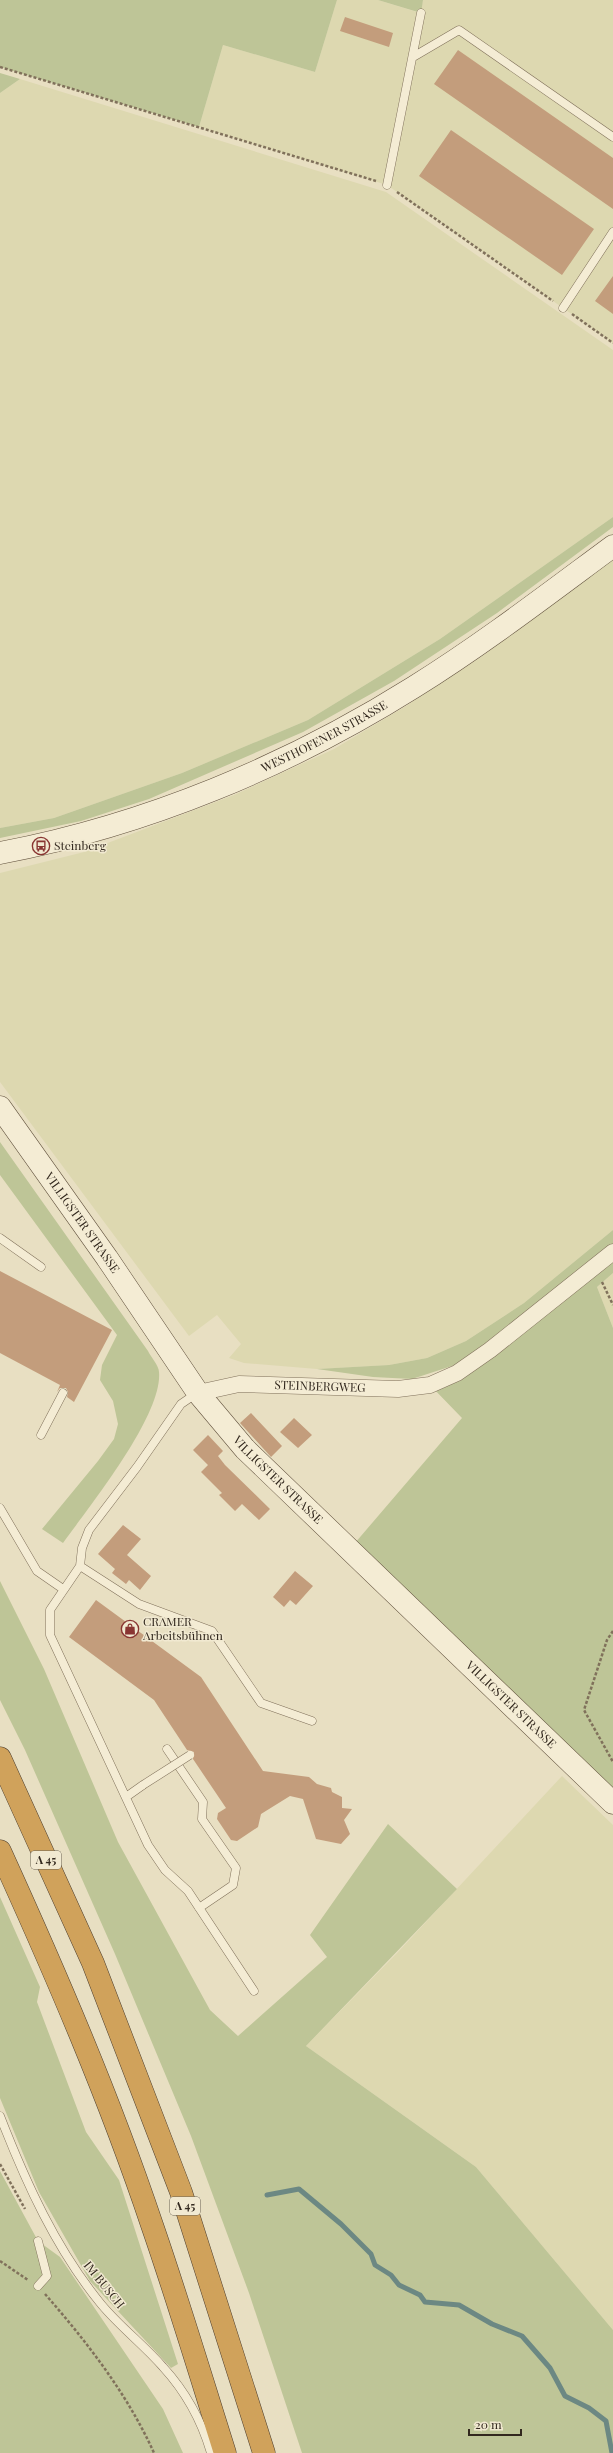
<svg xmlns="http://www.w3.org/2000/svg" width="613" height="2453" viewBox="0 0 613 2453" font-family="'Playfair Display',serif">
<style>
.farmland{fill:#ddd8b0}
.green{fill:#bec597}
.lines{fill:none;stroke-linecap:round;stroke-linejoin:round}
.stream{stroke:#6c8883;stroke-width:5}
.building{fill:#c39d7c}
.lane-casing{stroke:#80715b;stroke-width:9}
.street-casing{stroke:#80715b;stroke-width:17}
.secondary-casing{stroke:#62523e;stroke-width:23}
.highway-casing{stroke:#4e3f2f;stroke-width:23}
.path{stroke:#80715b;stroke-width:2.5;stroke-dasharray:3 2;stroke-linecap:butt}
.lane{stroke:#f4ecd4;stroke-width:8}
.street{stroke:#f4ecd4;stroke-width:16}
.secondary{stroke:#f4ecd4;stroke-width:22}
.highway{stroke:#d0a25b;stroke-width:22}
.lane-bridge-casing{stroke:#80715b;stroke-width:9;stroke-linecap:butt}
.lane-bridge{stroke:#f4ecd4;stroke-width:8}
.labels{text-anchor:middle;stroke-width:3;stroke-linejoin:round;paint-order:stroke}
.shield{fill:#f1e9d1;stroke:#6b6254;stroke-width:1}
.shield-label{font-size:11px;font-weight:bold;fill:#32281e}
.street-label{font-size:12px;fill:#32281e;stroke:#f1e9d1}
.poi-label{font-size:12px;fill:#32281e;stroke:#f1e9d1;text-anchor:start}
</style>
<rect width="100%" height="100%" fill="#e8dfc2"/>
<path class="farmland" d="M337,0H378L420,13L423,0H613V343L387,185L199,127L223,45L315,72Z
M20,79L386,192L613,350V517L440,639L308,720L182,773L54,818L0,828V93Z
M613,558V1230L524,1303L466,1341L427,1358L389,1365L317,1369L244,1363L229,1358L241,1344L217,1315L189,1336L0,1082V873L84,852L234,795L334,749L406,706L481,657Z
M613,1273V1328L597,1287Z
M562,1776L613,1825V2330L476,2167L306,2046L398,1952Z"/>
<path class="green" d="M0,0H337L315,72L223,45L199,127L0,67Z
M378,0H423L421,13Z
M0,73L20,79L0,93Z
M613,517V527L497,613L394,681L303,732L149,799L81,821L0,838V828L54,818L182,773L308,720L440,639Z
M0,1142L148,1351C151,1357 159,1366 159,1372C163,1415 89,1507 63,1543L42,1529L98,1461L114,1439L118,1424L113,1401L100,1380L102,1365L117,1335L0,1175Z
M613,1230V1245L480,1349L455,1365L412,1379L373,1377L317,1369L389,1365L427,1358L466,1341L524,1303Z
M613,1259V1273L597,1287L613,1328V1789L349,1550L462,1418L430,1385Z
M0,1581L44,1669L118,1842L210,2010L238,2036L327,1957L310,1935L388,1824L457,1889L306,2046L476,2167L613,2330V2453H302L249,2293L191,2136L115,1954L25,1750L0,1700Z
M0,1897L40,1987L37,2002L86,2132L119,2180L178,2364L171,2368L90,2281L39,2192L0,2098Z
M0,2171L38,2241L60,2257L163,2409L183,2453H0Z"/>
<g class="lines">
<path class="stream" d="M267,2195L299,2189L341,2224L371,2254L375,2265L391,2275L399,2285L420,2295L425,2302L459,2305L492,2324L522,2336L550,2368L565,2396L589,2408L606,2421L612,2453"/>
</g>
<path class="building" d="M345,17L393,33L389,47L340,31Z
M458,50L613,158V209L434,84Z
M451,130L594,229L562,275L419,176Z
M613,276V314L595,301Z
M0,1271L112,1330L74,1402L67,1397L68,1392L66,1388H60L57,1392L60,1385L0,1353Z
M251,1413L282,1446L271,1457L240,1423Z
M294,1418L312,1435L298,1448L280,1432Z
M208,1435L223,1451L218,1456L225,1465L270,1509L259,1520L242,1504L235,1511L219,1495L222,1493L201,1472L208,1465L193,1450Z
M123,1525L141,1539L127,1555L151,1576L140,1590L129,1580L126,1584L112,1573L115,1569L98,1554Z
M295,1571L313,1586L296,1605L290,1600L284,1607L273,1597Z
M96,1600L201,1677L263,1771L309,1777L317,1784L331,1788L332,1792L342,1797V1808L352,1809L344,1820L350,1834L341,1844L316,1839L303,1799L290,1796L261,1814L258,1827L237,1841L231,1840L217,1819L218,1813L226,1808L193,1759L194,1752L187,1750L154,1700L69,1637Z"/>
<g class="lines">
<defs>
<path id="lane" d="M413,57L459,30L613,137
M387,185L421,13
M563,308L613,232
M0,1238L41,1267
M197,1393L181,1404L137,1467L89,1530L82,1548L80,1566L50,1610V1635L148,1845L165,1870L188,1891L254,1991
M41,1435L63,1393
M0,1508L37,1571L63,1589
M80,1566L139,1604L212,1631L261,1703L312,1721
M167,1749L203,1802L202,1819L236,1868L233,1885L199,1908
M126,1797L143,1785
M0,2116C26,2183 56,2249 101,2304C120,2327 144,2345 163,2367C185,2391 202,2422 211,2453
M38,2286L47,2276L38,2241"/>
<g id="street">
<path id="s1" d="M198,1393L239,1384L398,1389L430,1385L457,1373L490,1350L613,1252"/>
</g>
<g id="secondary">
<path id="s2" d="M0,853C147,825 288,766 414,687C483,644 548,594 613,546"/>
<path id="s3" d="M0,1107L107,1258L198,1393L245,1449L613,1803"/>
</g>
<path id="highway" d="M0,1758L93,1963L181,2192L264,2453
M0,1851C56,1974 109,2097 152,2225C178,2300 201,2377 225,2453"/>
</defs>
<use href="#lane" class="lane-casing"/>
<use href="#street" class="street-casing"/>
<use href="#secondary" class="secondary-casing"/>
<use href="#highway" class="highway-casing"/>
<path class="path" d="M0,67L376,181
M397,192L553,301
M572,314L613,343
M602,1282L613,1305
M613,1631L607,1640L584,1710L613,1762
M0,2164L25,2209
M0,2261L28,2280
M45,2294C87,2342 128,2395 154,2453"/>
<use href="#lane" class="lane"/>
<use href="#street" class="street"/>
<use href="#secondary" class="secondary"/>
<use href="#highway" class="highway"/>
<defs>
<path id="lane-bridge" d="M143,1785L190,1755"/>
</defs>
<use href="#lane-bridge" class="lane-bridge-casing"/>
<use href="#lane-bridge" class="lane-bridge"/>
</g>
<defs>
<symbol id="bus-ring" viewBox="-11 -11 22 22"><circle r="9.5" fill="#f1e9d1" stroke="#893532" stroke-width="1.5"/><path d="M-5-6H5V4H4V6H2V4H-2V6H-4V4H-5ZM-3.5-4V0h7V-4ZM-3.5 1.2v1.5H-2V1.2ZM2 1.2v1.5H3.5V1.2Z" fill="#893532"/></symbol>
<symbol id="shop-ring" viewBox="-11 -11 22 22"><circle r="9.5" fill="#f1e9d1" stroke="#893532" stroke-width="1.5"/><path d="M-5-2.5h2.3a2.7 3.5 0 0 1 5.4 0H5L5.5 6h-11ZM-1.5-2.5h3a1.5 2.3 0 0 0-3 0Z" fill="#893532"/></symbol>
</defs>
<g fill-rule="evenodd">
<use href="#bus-ring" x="31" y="836" width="20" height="20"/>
<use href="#shop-ring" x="120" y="1619" width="20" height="20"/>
</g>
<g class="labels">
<g class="shield">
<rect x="31" y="1851" width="30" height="18" rx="3"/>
<rect x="170" y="2197" width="30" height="18" rx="3"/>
</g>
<g class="shield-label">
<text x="46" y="1864">A 45</text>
<text x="185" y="2210">A 45</text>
</g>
<g class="street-label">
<text dy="4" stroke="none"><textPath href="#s2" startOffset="346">WESTHOFENER STRASSE</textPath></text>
<text dy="4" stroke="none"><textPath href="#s3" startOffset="142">VILLIGSTER STRASSE</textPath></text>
<text dy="4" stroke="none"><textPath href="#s1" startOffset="123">STEINBERGWEG</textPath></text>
<text dy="4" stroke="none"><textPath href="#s3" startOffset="466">VILLIGSTER STRASSE</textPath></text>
<text dy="4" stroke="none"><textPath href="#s3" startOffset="790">VILLIGSTER STRASSE</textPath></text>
<text transform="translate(104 2285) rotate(51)" y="4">IM BUSCH</text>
</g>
<g class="poi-label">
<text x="54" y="850">Steinberg</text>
<text x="143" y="1626">CRAMER<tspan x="143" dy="14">Arbeitsbühnen</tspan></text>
</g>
</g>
<path d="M469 2429v6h52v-6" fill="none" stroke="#32281e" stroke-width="2"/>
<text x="475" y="2429" font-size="12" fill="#32281e" stroke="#f1e9d1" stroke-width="3" paint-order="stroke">20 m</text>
</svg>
